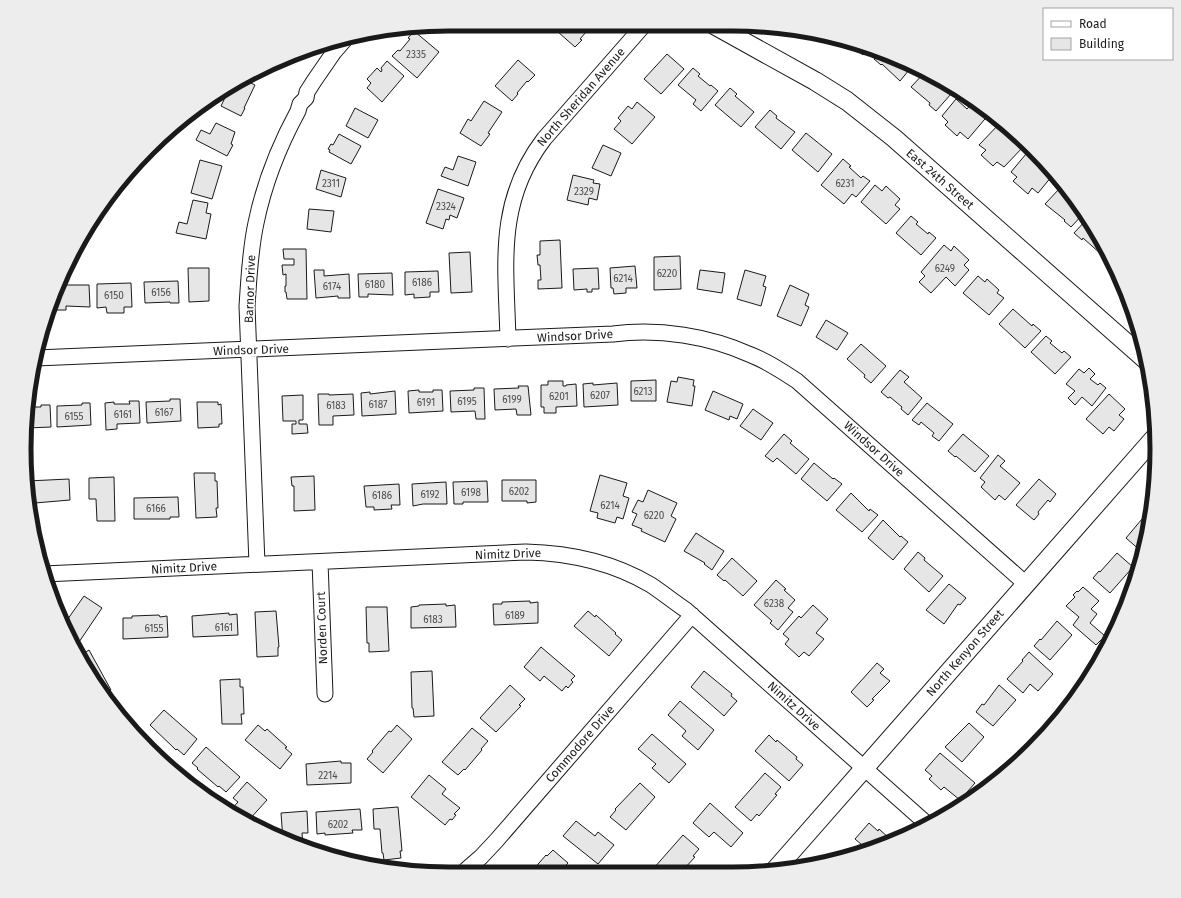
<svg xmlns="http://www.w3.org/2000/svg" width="1181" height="898" viewBox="0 0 1181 898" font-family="'Fira Sans',sans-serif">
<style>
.building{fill:#e6e6e6;stroke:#1a1a1a}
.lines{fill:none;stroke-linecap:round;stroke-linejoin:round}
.minor-casing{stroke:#1a1a1a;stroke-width:17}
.tertiary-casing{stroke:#1a1a1a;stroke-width:20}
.minor{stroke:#fff;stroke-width:15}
.tertiary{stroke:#fff;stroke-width:18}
.labels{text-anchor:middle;stroke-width:3;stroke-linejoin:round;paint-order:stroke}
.number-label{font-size:10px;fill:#4d4d4d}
.street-label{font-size:12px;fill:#1a1a1a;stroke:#fff}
.rim{fill:none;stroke:#1a1a1a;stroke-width:5}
</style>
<rect width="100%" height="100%" fill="#fff"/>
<path class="building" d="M449,24H459L452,32L445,26L441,31L434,26Z
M565,24H593L580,39L582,40L575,47L558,32Z
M414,31L439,52L417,78L392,56L398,50L400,51L410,39L408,38Z
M846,40L869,49L863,55Z
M879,52L913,65L900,81L882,64L881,65L874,59Z
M667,54L684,69L661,94L644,79Z
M518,60L535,75L528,82L527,81L517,93L518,94L512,101L495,86Z
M387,61L404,76L382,102L367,88L371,83L367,79L377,68L381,72L382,70L381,68Z
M693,68L700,74L698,76L710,86L711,85L718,91L701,111L693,104L696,100L678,85Z
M925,72L951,94L936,111L929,105L930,103L911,87Z
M242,79L255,85L244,108H245L241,116L221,106L231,85Z
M730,88L737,94L735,96L754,112L741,127L715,105Z
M956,99L967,109L973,102L990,113L968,139L960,132L957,136L945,125L948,122L942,116Z
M484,101L502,112L488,133L490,134L481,146L460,133L468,119L471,121Z
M637,102L655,117L632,144L614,129L621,121L618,118L628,106L632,109Z
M355,108L378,120L368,138L346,126Z
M770,110L777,116L776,118L795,132L781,149L755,127Z
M1001,122L1024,146L1004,167L997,162L993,166L981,155L986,150L979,145Z
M216,123L235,132L231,144L233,145L227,156L196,140L201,130L210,134Z
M806,133L832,154L818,172L792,150Z
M339,134L361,146L351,164L329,152L330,150L328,149L331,144L333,145Z
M603,145L621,153L611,176L592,168Z
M1026,154L1052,176L1038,193L1032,188L1028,194L1013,181L1017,177L1011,172Z
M458,156L476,162L468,186L441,176L445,167L453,170Z
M843,159L851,166L849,167L861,178L863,176L870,181L856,197L852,194L844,204L821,185Z
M200,160L222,166L212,199L191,193Z
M321,170L346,178L341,197L316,189Z
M573,175L594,180L593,183L600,184L597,200L589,198L588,205L567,200Z
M875,185L882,191L886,186L900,199L895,205L900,209L886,224L861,202Z
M1060,188L1078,203L1085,212L1071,227L1064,221L1065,220L1045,204Z
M438,189L464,198L457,218L450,215L449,220L446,219L443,229L426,223Z
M193,200L208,203L206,213L211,214L206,239L176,233L179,222L187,224Z
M309,209L334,211L331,232L307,229Z
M911,216L918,222L916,224L928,234L929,232L936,238L921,255L896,233Z
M1088,218L1105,250L1101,254L1083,238L1082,240L1074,233Z
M560,240L562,288L538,289V280H541L540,265H538L537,255H540V241Z
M944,245L951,251L954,246L969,260L964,265L969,270L955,286L946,277L931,293L919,282L925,276L921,272Z
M283,249H306L307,299H287L286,292H285V286H286V274L283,275L282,265H294V259H284Z
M470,252L472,292L451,293L449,253Z
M680,256L681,289L654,290V257Z
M635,266L637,288H626V293L614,294L613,288H611L610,268Z
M188,268H209V301L189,302Z
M598,268L599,289H592V292H587V289L574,290L573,269Z
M314,270H324V276L349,274L350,298H338V296L316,298Z
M700,270L725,273L722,293L697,289Z
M745,270L766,276L763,286L766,287L761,306L737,299Z
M438,271L439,292H430V297L414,298V294L405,295V272Z
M392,273L393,295L368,294V297H359L358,274Z
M978,276L985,282L987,279L999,290L997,293L1004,298L989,315L963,293Z
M178,281L179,303H170V302L145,303L144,282Z
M131,283L132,307H124V313H107L106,307L97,308V284Z
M61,285H89L90,307L66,306V310H56V298Z
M790,285L809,294L805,305L809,307L801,326L777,316Z
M1013,309L1032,326L1033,324L1041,331L1025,348L999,324Z
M826,320L848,333L837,350L816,337Z
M1046,336L1052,341L1050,343L1062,353L1064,351L1071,357L1055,374L1031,352Z
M861,344L886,366L871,383L864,377L865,375L847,359Z
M1089,368L1095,374L1090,379L1098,385L1100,383L1106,388L1092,406L1082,397L1075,405L1068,398L1075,391L1066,384L1079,369L1084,373Z
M900,370L909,377L904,382L922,398L908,415L901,409L902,407L890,397L888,398L881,392Z
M678,377L694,380L693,386H695L692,406L667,402L671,381L677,382Z
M656,380V401H631V381Z
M548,381H563V386H566V385L576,384L577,406L556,407V413H544V407H541V385H548Z
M593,383V385L617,383L618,405L584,407L583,384Z
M518,386H528L531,415H517L516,409L495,410L494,389L519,388Z
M474,388H484L485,419H476L475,411L451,412L450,391L474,390Z
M419,390V392H433V390H442L443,411L409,413L408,391Z
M395,391L396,414L362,416L361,393L370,392V394Z
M713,391L743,404L737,419L730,416L729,420L705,410Z
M318,394H329V395L353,394L354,415L333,416V425H319Z
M1109,394L1125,409L1119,415L1124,419L1114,431L1109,427L1103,434L1086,419Z
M303,395V420H299V424H307L308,433L292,434V424H296V421H283L282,396Z
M170,399H180L181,421L147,423L146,402L170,401Z
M129,401H139L140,423L117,424V429L106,430L105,403L114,402V404H130Z
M197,402H218V405L221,404L222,424H219V427L198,428Z
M82,403H90L91,425L57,427V406L82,405Z
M927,403L953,424L939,441L932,436L934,433L921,422L919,425L912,420Z
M41,405H50L51,427L27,428L30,407H41Z
M753,409L773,423L761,440L740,426Z
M784,434L792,441L790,443L809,459L796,474L777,458L773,462L765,456Z
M963,434L989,456L975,472L956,456L955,457L948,451Z
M998,455L1005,461L1000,466L1020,483L1005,500L999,495L995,500L981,487L985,482L980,478Z
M814,463L833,479L834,478L842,484L827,501L801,479Z
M194,473H215V481H217L218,508H216L217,517L196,518Z
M600,475L627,483L623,496L629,498L623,519L617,517L615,523L597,518L598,513L590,511Z
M314,476L315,510L294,511V486H292L291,477Z
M114,477L115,521H97L96,499H89V478Z
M69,479L70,500L35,503V502H29L27,481Z
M1039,479L1056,494L1050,502L1048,500L1038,512L1039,514L1034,520L1016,505Z
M502,480H536V502L527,503V501H502Z
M487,481L488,502H463V504H454L453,482Z
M446,482L447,504H423L413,506L412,484Z
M399,484L400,505H391L392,509L374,510V507H366L364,486Z
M648,490L677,503L671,516L676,519L665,542L641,531L642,529L632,525L637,514L632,512L638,500L643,502Z
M851,493L869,511L870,509L878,515L862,532L836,510Z
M178,497L179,517H170V519H134V498Z
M1142,519L1150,525L1149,532L1142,552L1126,538Z
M883,520L900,537L901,536L908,542L893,560L868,538Z
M696,533L724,551L712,570L704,564L705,563L684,551Z
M918,552L925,558L924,560L943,576L929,592L904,569Z
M1117,553L1133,567L1110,593L1093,578L1099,571L1100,572Z
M732,558L757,581L743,596L725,580L724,581L717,575Z
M776,580L786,589L784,590L795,600L788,608L793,612L778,630L770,623L772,621L754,605Z
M949,584L966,598L960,605L958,604L944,624L926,610Z
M1083,587L1099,601L1091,609L1097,614L1090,623L1105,636L1096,645L1073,625L1079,617L1066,606L1075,597L1073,595L1077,591L1078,592Z
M84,596L102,608L77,645L75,644L65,623Z
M530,601V603L538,602V623L494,625L493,604H502V602Z
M446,604V606L455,605L456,627L411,628V607L419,606V605Z
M813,605L828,619L816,633L824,639L809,656L804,652L799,657L785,644L789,639L783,634L799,616L801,618Z
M366,607H387L389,651L369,652V643H367Z
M276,611L279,647H278V656L257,657L255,612Z
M588,611L595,617L596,615L616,633L615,634L622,640L609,656L574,626Z
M229,613V615L237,614L238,635L193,637L192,616Z
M159,615L160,617L167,616L168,637L123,639V618H132V616Z
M1057,621L1072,635L1050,660L1034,646L1040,639L1041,640Z
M541,647L575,676L571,680L573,682L568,688L566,686L562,691L544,676L540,681L524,667Z
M89,650L111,690L103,694L96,685L81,655Z
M1029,652L1053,674L1038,691L1030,684L1023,693L1007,679L1023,661L1022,660Z
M877,663L884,669L880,673L890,681L872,699L874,700L867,707L851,692Z
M432,671L434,716L414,717L413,708H412L411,672Z
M704,671L732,694L731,696L737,701L724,716L691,687Z
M240,679V687H243L244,714H241L242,724H222L220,680Z
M510,685L525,699L519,705L521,706L496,732L480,718Z
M999,685L1016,700L993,726L976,712L982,704L984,705Z
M680,701L714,730L698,750L682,736L686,731L668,715Z
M164,710L197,739L184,755L177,749L176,750L150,725Z
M969,723L984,737L962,762L945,747Z
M258,725L265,731L267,729L287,747L285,748L292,754L280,769L245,740Z
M397,725L412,739L383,773L367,759L373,752L372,751L389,731L391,732Z
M472,728L488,741L481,749L482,750L465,770L464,769L458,775L442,762Z
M652,734L686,764L669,783L652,768L656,764L638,749Z
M769,735L776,742L777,740L797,757L796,759L803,765L789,781L755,751Z
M206,747L240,777L226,792L219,786L218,787L197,769L198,768L192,763Z
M940,753L975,783L960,800L944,787L941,790L929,779L932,776L925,770Z
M341,761V763H351V783L307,785L306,764Z
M765,773L781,787L775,794L777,795L759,816L757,814L751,821L735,807Z
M429,775L446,789L442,794L460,808L454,814L456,815L452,820L450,819L445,825L411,797Z
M247,782L267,800L248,821L230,811L238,802L233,798Z
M640,783L655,797L626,830L610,817L616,810L615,809Z
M710,803L743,833L731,847L714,832L709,837L693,823Z
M398,807L402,851H400L401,858L384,860L383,853H382L380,829H374L373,809Z
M360,809L362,830H352L353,833L325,835V833L317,834L316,812Z
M307,811L308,833H302L303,846L283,840L281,813Z
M576,821L595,836L598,832L614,845L598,864L563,836Z
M869,823L878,831L879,829L891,840L869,851L855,839Z
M683,835L699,849L693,856L695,857L683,870H655L653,869Z
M553,850L568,863L562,870H533L546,855L547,856Z"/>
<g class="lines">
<defs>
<path id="minor" d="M508,339C506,264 496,202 544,139L644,25
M36,358L613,334C659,328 709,336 751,355C767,361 782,371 797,381L1026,584
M320,562L325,694
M257,564L247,306C249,278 250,250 256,223C264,184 279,146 298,111L300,104L306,98L307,92L314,81L334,52L347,37
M44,574L526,552C569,553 614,563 651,585C663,593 674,602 686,610L926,823
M466,870L481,857L496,841L692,615"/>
<path id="tertiary" d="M714,25L815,81L847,101L894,138L1147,361
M775,870L1156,436"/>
</defs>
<use href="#minor" class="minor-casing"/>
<use href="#tertiary" class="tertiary-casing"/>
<use href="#minor" class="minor"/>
<use href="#tertiary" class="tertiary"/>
</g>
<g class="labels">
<g class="number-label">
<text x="416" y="58">2335</text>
<text x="331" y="187">2311</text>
<text x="845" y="187">6231</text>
<text x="584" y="195">2329</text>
<text x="446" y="210">2324</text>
<text x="945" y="272">6249</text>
<text x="667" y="277">6220</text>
<text x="623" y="282">6214</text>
<text x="422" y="286">6186</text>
<text x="375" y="288">6180</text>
<text x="332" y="290">6174</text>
<text x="161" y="296">6156</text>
<text x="114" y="299">6150</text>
<text x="643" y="395">6213</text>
<text x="600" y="399">6207</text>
<text x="559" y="400">6201</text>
<text x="512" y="403">6199</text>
<text x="467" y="405">6195</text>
<text x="426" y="406">6191</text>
<text x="378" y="408">6187</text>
<text x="336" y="409">6183</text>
<text x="164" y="416">6167</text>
<text x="123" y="418">6161</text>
<text x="74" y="420">6155</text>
<text x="519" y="495">6202</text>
<text x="471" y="496">6198</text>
<text x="430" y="498">6192</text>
<text x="382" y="499">6186</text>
<text x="610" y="509">6214</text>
<text x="156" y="512">6166</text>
<text x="654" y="519">6220</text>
<text x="774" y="607">6238</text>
<text x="515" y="619">6189</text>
<text x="433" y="623">6183</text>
<text x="224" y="631">6161</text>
<text x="154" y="632">6155</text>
<text x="328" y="779">2214</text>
<text x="338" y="828">6202</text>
</g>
<g class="street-label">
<text transform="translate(581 97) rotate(-49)" y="4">North Sheridan Avenue</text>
<text transform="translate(940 179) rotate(41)" y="4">East 24th Street</text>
<text transform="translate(250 289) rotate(-88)" y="4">Barnor Drive</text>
<text transform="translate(575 336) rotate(-3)" y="4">Windsor Drive</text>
<text transform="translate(251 350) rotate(-2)" y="4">Windsor Drive</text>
<text transform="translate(874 449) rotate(42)" y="4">Windsor Drive</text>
<text transform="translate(508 554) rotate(-2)" y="4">Nimitz Drive</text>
<text transform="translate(184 568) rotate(-3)" y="4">Nimitz Drive</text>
<text transform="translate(322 628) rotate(-92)" y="4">Norden Court</text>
<text transform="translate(965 653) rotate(-49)" y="4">North Kenyon Street</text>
<text transform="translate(794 706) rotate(42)" y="4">Nimitz Drive</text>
<text transform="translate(580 744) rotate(-49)" y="4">Commodore Drive</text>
</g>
</g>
<path d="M0 0H1181V898H0ZM449 31H732A418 418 0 0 1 1150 449V449A418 418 0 0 1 732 867H449A418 418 0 0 1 31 449V449A418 418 0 0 1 449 31Z" fill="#ededed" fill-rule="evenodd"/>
<path class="rim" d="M449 31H732A418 418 0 0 1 1150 449V449A418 418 0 0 1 732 867H449A418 418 0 0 1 31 449V449A418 418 0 0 1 449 31Z"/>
<rect x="1043" y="8" width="130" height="52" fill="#ffffff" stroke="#a3a3a3"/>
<rect x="1051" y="21" width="20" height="6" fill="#ffffff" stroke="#a3a3a3"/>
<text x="1079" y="28" font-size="12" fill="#1a1a1a">Road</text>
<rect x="1051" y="38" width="20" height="12" fill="#e6e6e6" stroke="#a3a3a3"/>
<text x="1079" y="48" font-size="12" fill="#1a1a1a">Building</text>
</svg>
